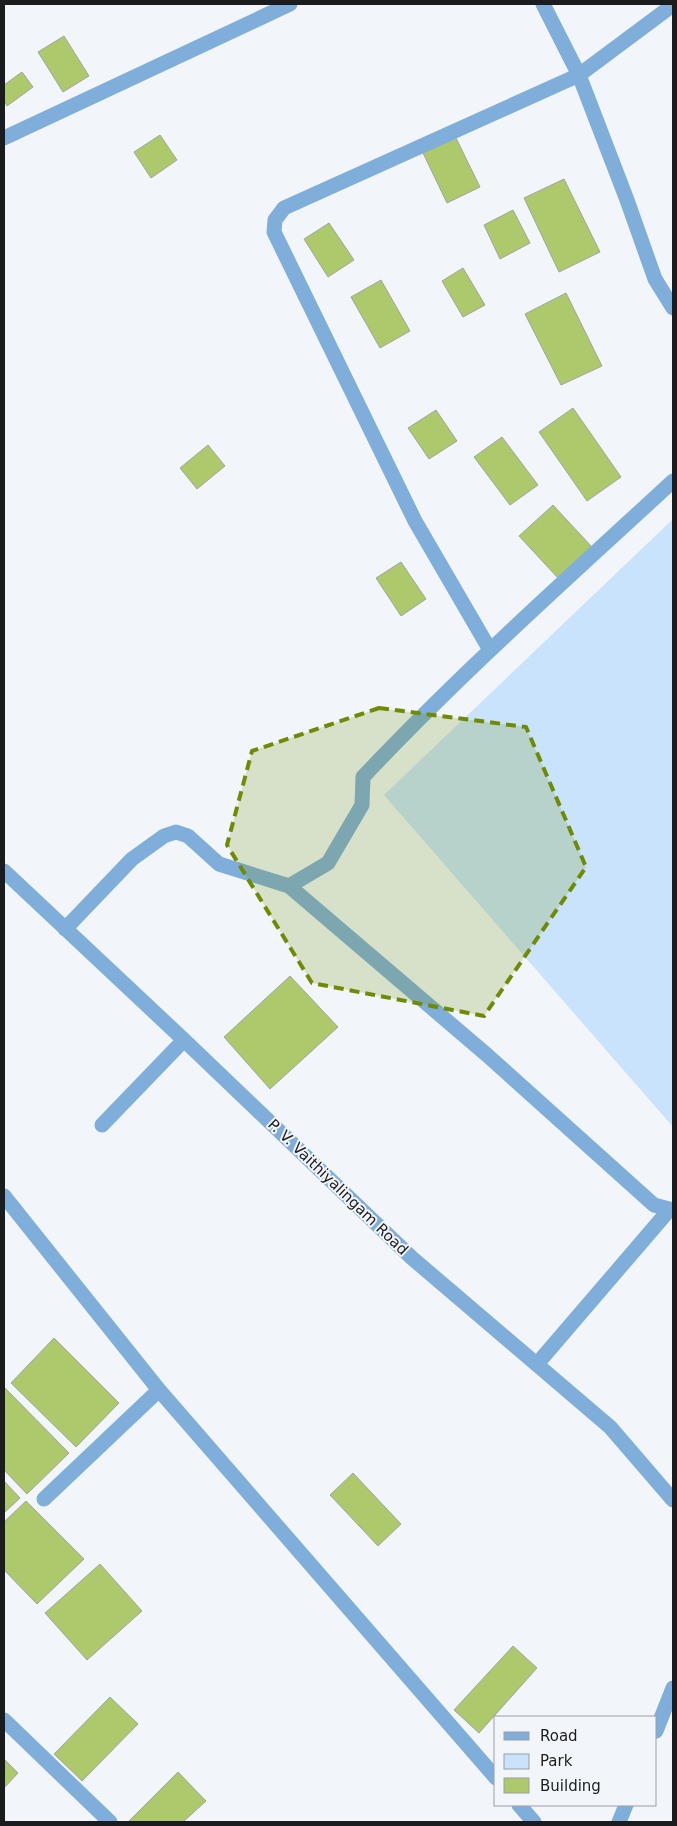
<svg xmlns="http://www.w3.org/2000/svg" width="677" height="1826" viewBox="0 0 677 1826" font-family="'DejaVu Sans',sans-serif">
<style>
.green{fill:#cae3fd}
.building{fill:#adc96c;stroke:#a2a4a0}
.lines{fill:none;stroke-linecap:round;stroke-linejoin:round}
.minor{stroke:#80aedb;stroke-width:15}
.marked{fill:#6f8b03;fill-opacity:0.2;stroke:#6f8b03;stroke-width:4;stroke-dasharray:10 6;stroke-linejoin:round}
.labels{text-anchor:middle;stroke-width:4;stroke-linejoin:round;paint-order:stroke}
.street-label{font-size:15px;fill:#1b1c1d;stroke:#f2f5f9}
</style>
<rect width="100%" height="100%" fill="#f2f5f9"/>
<path class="green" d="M673,519V1127L384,795Z"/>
<path class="building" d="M64,36L89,76L63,92L38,52Z
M22,72L33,87L7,106L4,101V85Z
M160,135L177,160L151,178L134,152Z
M456,138L480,187L447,203L423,153Z
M564,179L600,252L559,272L524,198Z
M513,210L530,243L500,259L484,225Z
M329,223L354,260L328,277L304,239Z
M463,268L485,305L463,317L442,281Z
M381,280L410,331L380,348L351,297Z
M566,293L602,366L561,385L525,314Z
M573,408L621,477L587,501L539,432Z
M436,410L457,441L429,459L408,428Z
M502,437L538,485L510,505L474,457Z
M208,445L225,466L197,489L180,468Z
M553,505L592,547L558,578L519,536Z
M401,562L426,599L401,616L376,578Z
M290,976L338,1027L270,1089L224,1037Z
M54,1338L119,1403L76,1447L11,1383Z
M4,1387L69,1453L27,1494L4,1470Z
M353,1473L401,1524L378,1546L330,1495Z
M4,1481L20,1498L4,1513Z
M26,1501L84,1559L37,1604L4,1570V1522Z
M100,1564L142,1611L87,1660L45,1613Z
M513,1646L537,1668L479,1733L454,1710Z
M110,1697L138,1724L82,1781L54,1754Z
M4,1759L18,1773L4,1788Z
M178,1772L206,1801L183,1822H128Z"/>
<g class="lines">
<path class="minor" d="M543,4L579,75L627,200L655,279L673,308
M4,138L290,4
M490,650L415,521L274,232L275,220L284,208L579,75L673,5
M4,871L184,1040L412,1258L610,1427L673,1500
M289,886L487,1055L654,1205L673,1210
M65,929L132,859L164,836L176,832L188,836L219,864L289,886L328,863L362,805L363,777C461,673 568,578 673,481
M102,1125L184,1040
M4,1196L159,1390L44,1499
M537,1364L670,1209
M159,1390L496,1778
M4,1720L110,1822
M656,1731L673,1688
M519,1805L534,1822
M619,1822L626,1805"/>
</g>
<path class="marked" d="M379,708L526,727L586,867L484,1016L312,983L227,845L252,751Z"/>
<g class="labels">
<g class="street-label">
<text transform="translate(338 1187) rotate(44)" y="5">P. V. Vaithiyalingam Road</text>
</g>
</g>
<rect width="677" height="1826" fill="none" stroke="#1b1c1d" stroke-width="10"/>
<rect x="494" y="1716" width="162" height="90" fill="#f2f5f9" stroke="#9c9ea1"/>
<rect x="504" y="1732" width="25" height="8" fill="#80aedb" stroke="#9c9ea1"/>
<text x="540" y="1741" font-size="15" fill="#1b1c1d">Road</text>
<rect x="504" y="1754" width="25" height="15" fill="#cae3fd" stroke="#9c9ea1"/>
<text x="540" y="1766" font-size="15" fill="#1b1c1d">Park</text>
<rect x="504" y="1778" width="25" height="15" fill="#adc96c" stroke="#9c9ea1"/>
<text x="540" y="1791" font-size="15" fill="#1b1c1d">Building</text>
</svg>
